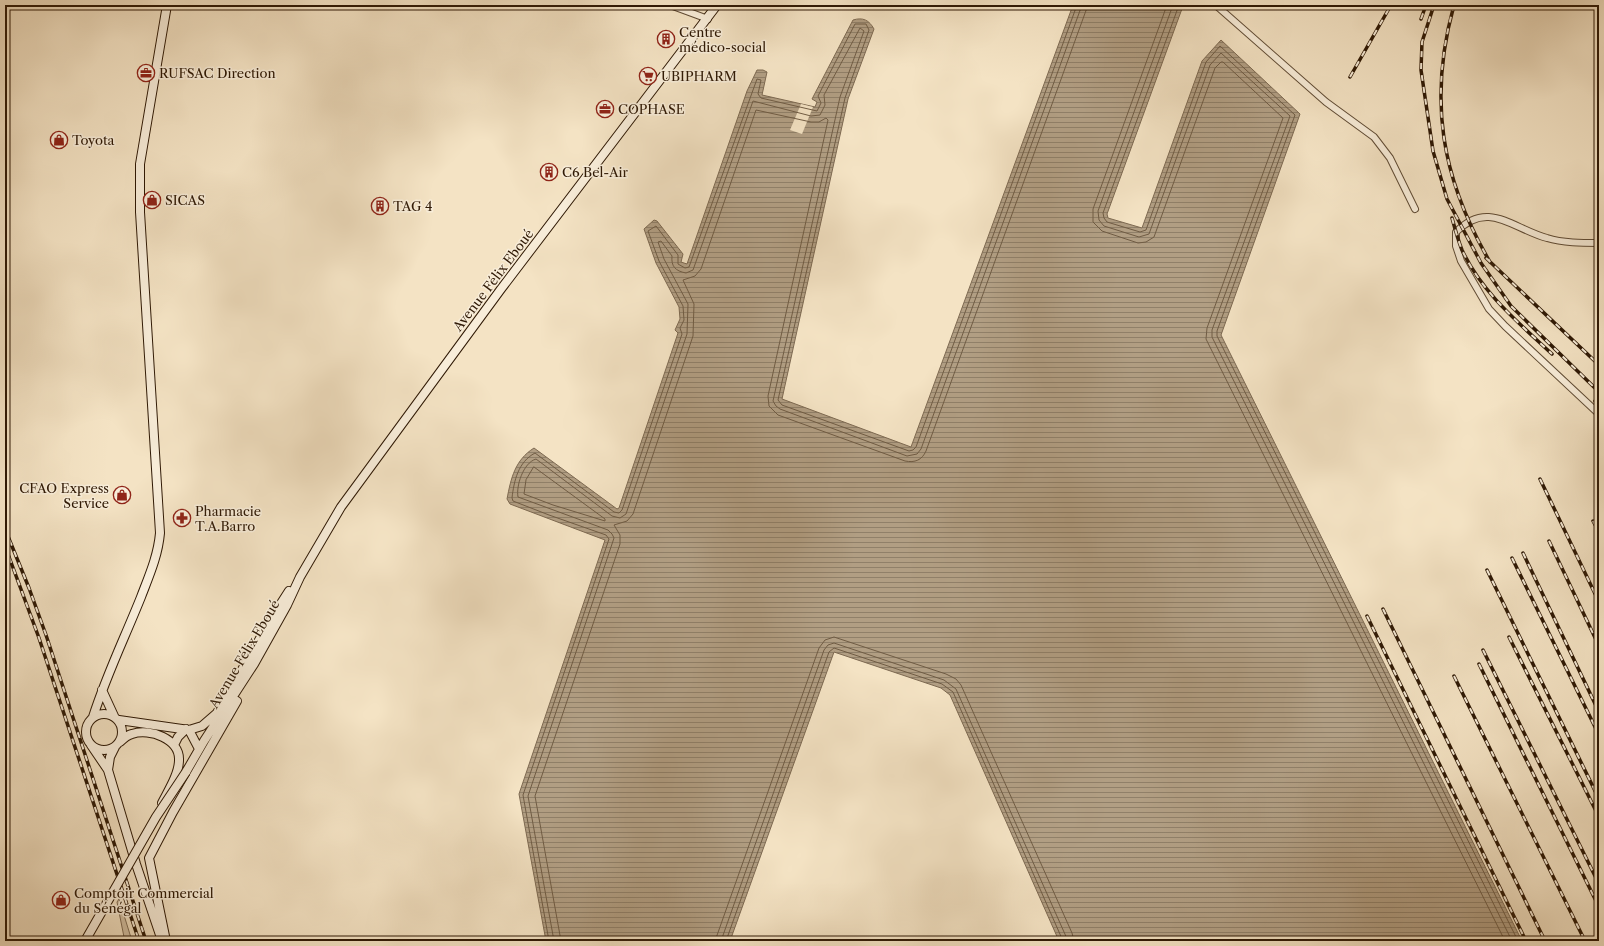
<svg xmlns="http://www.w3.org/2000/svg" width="1604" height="946" viewBox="0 0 1604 946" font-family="'Libre Caslon Text',serif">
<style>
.grass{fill:#d3c1a4;stroke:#816d54}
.water{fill:url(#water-rules);stroke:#7d6951}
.pier{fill:#f4e3c4}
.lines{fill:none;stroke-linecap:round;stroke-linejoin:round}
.shore{stroke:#705c44;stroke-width:1}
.street-casing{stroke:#604c35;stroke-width:8}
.secondary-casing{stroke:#2f1905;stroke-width:10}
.street{stroke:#f8edd9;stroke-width:6}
.secondary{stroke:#f8edd9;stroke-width:8}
.rail-casing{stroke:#2f1905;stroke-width:3.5}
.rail{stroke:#f8edd9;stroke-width:2;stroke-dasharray:6;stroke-linecap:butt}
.secondary-bridge-casing{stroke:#2f1905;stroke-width:10;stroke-linecap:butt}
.secondary-bridge{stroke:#f8edd9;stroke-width:8}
.labels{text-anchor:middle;stroke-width:3;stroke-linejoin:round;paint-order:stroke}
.poi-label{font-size:13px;fill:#2f1905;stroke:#f8edd9;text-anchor:start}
.street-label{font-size:13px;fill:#2f1905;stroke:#f8edd9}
</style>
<defs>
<pattern id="water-rules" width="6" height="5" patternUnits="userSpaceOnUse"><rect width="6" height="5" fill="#b19e83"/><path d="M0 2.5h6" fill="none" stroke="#908069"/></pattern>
</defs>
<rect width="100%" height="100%" fill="#f4e3c4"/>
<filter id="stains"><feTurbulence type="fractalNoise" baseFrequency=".005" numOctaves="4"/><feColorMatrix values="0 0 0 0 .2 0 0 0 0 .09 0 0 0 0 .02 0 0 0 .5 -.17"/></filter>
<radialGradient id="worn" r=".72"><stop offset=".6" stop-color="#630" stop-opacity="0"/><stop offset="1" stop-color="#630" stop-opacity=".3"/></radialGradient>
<path class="grass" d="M119,899L132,941H126L124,937L117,902Z"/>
<path class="water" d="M1073,5L1183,6L1107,214L1108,218L1142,228L1202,61L1221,40L1300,114L1221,335L1522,941H1059L950,695L941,688L834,652L730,941H546L519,794L605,540L510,504L507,499C511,478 515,460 534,448L617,509L619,508L678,333L675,330L680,319L679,307L656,263L644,229L654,220L657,221L683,254L681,262L687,264L747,91L757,70H763L767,72L762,95L815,107L817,102L812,99L853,20C863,17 869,20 874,29L848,99L782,399L911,447Z"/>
<path class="pier" d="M801,104L813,107L802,134L790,130Z"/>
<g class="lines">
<path class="shore" d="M1167,5L1093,209V222L1102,231L1138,243L1146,242L1154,237L1215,68L1221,62H1223L1283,118L1207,328L1206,339L1505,941
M1173,5L1098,211L1099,220L1104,226L1139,237L1149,234L1210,65L1221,53L1290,116L1212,330V337L1512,941
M1179,5L1103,213L1104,218L1107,222L1140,232L1146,230L1206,62L1220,46L1295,115L1217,331V336L1518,941
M534,467L605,519V521L553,505L524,494L526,480Z
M549,941L523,795L609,539L606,535L549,515L513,501L512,498C514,481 518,462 535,453L614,512L619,513L622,510L682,334L680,328L684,320L683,306L659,261L648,231L656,226L678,255V264L685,268L689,267L757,79L761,80L758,94L761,98L817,111L821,103L818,96L855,24H866L869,30L845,98L778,400L782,405L909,451L913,450L916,447L1077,5
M554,941L528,796L614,538L612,534L608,530L518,497C516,486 523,463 536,459L612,516L620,518L626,514L687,334L688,304L664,259L658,242L661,241L672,256C671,266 675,271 686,273L693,270L753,101L811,116L820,115L825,105L824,95L860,28L864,31L840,97L773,401L776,406L780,409L907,456L917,454L921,449L1082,5
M561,941L535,796L620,544V535L614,525L627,521L633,514L693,336L694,304L683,280L695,276L701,269L756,110L811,122H819L826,118L828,120L768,396L769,406L778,415L905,461C915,463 922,460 926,451L1088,5
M715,941L819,648L825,640L834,637L946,674L956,679L961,685L1072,933L1074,941
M721,941L824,650L828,645L834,643L944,680L956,689L1068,941
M726,941L829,652L834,648L942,684L953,692L1063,941"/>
<defs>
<path id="street" d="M670,5L708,19
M1218,7L1326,102L1374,137L1390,158L1415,209
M1599,243C1582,243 1563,243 1547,238C1513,229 1488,199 1456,232V246L1461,261L1489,309L1505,326L1599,414"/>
<path id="secondary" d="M102,690L114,716
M86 732a18 18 0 1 1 36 0a18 18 0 1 1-36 0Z
M93,717C106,676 125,637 141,597C149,576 158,556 160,533L140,212V164L167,5
M214,718L273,616L289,591
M119,720L189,730L202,726L217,713
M189,730L199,749
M120,742C123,739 127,735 132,734C150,728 180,739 179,760C179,774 168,791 162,803
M91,745L108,770L136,864L161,938
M174,745L178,737L186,729
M108,770L110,757L115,747
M186,772L204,741L254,664L287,605L300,577L341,507L501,289L717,5
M166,941L149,858L173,812L237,701"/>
</defs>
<use href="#street" class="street-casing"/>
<use href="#secondary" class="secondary-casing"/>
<use href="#street" class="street"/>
<use href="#secondary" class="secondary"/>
<defs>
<path id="rail" d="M1434,5L1422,42L1421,70L1433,151L1447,199L1481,263L1511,306L1599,392
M1454,5C1428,99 1441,178 1490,262
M1421,19L1426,5
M1350,77L1391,5
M1452,218C1455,229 1458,240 1462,250C1482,293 1519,323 1552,354
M1486,258L1599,365
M1595,401L1599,405
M1540,479L1599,602
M1593,521L1599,532
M5,529L29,588L46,635L146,941
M1549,541L1599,646
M5,546L39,638L139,941
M1523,553L1599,712
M1512,558L1599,735
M1487,570L1599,799
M1383,609L1545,941
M1367,616L1526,941
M1509,637L1599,817
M1483,650L1599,884
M1479,664L1599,907
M1454,676L1585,941"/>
</defs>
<use href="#rail" class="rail-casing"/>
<use href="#rail" class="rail"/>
<defs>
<path id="secondary-bridge" d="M85,941L156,817L186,772"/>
</defs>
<use href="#secondary-bridge" class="secondary-bridge-casing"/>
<use href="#secondary-bridge" class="secondary-bridge"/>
</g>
<defs>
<symbol id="building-ring" viewBox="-11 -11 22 22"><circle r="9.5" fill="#f8edd9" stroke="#8f2418" stroke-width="1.5"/><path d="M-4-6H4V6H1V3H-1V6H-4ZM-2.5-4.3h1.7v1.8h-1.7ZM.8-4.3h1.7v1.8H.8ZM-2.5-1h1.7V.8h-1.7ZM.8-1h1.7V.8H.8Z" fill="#8f2418"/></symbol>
<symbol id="office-ring" viewBox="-11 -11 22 22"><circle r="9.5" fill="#f8edd9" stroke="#8f2418" stroke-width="1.5"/><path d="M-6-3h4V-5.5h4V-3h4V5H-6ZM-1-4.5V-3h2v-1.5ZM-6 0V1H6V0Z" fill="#8f2418"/></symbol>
<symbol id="supermarket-ring" viewBox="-11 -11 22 22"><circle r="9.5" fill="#f8edd9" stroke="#8f2418" stroke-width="1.5"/><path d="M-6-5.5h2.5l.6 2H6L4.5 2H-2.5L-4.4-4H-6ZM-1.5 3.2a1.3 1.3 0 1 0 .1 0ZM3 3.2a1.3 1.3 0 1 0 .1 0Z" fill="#8f2418"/></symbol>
<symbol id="shop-ring" viewBox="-11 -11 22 22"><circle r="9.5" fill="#f8edd9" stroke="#8f2418" stroke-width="1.5"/><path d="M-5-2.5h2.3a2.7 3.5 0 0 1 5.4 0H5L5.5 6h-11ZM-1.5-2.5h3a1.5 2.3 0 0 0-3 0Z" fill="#8f2418"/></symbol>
<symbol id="pharmacy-ring" viewBox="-11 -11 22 22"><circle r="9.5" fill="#f8edd9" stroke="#8f2418" stroke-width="1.5"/><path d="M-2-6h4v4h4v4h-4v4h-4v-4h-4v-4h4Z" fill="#8f2418"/></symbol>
</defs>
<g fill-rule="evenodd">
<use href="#building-ring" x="656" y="29" width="20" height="20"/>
<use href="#office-ring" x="136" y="63" width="20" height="20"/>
<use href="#supermarket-ring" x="638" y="66" width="20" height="20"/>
<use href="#office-ring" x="595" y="99" width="20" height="20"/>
<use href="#shop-ring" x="49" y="130" width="20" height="20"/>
<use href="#building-ring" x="539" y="162" width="20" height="20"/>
<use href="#shop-ring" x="142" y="190" width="20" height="20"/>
<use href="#building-ring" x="370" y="196" width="20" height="20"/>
<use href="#shop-ring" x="112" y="485" width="20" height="20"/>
<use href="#pharmacy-ring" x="172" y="508" width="20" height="20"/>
<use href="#shop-ring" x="51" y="890" width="20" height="20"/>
</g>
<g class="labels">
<g class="poi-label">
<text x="679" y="37">Centre<tspan x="679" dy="15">médico-social</tspan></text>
<text x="159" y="78">RUFSAC Direction</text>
<text x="661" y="81">UBIPHARM</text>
<text x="618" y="114">COPHASE</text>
<text x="72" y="145">Toyota</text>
<text x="562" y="177">C6 Bel-Air</text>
<text x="165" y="205">SICAS</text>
<text x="393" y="211">TAG 4</text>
<text x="109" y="493" text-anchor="end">CFAO Express<tspan x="109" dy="15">Service</tspan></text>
<text x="195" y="516">Pharmacie<tspan x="195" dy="15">T.A.Barro</tspan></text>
<text x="74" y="898">Comptoir Commercial<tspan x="74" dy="15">du Sénégal</tspan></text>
</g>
<g class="street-label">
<text transform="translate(493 280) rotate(-53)" y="5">Avenue Félix Eboué</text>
<text transform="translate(244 654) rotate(-59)" y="5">Avenue Félix Eboué</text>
</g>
</g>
<rect width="1604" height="946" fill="none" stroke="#f4e3c4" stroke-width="20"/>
<rect x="6" y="6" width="1592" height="934" fill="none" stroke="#2f1905" stroke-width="2"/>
<rect x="10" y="10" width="1584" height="926" fill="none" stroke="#2f1905"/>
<rect width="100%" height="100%" filter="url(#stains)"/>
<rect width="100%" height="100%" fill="url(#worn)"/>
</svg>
